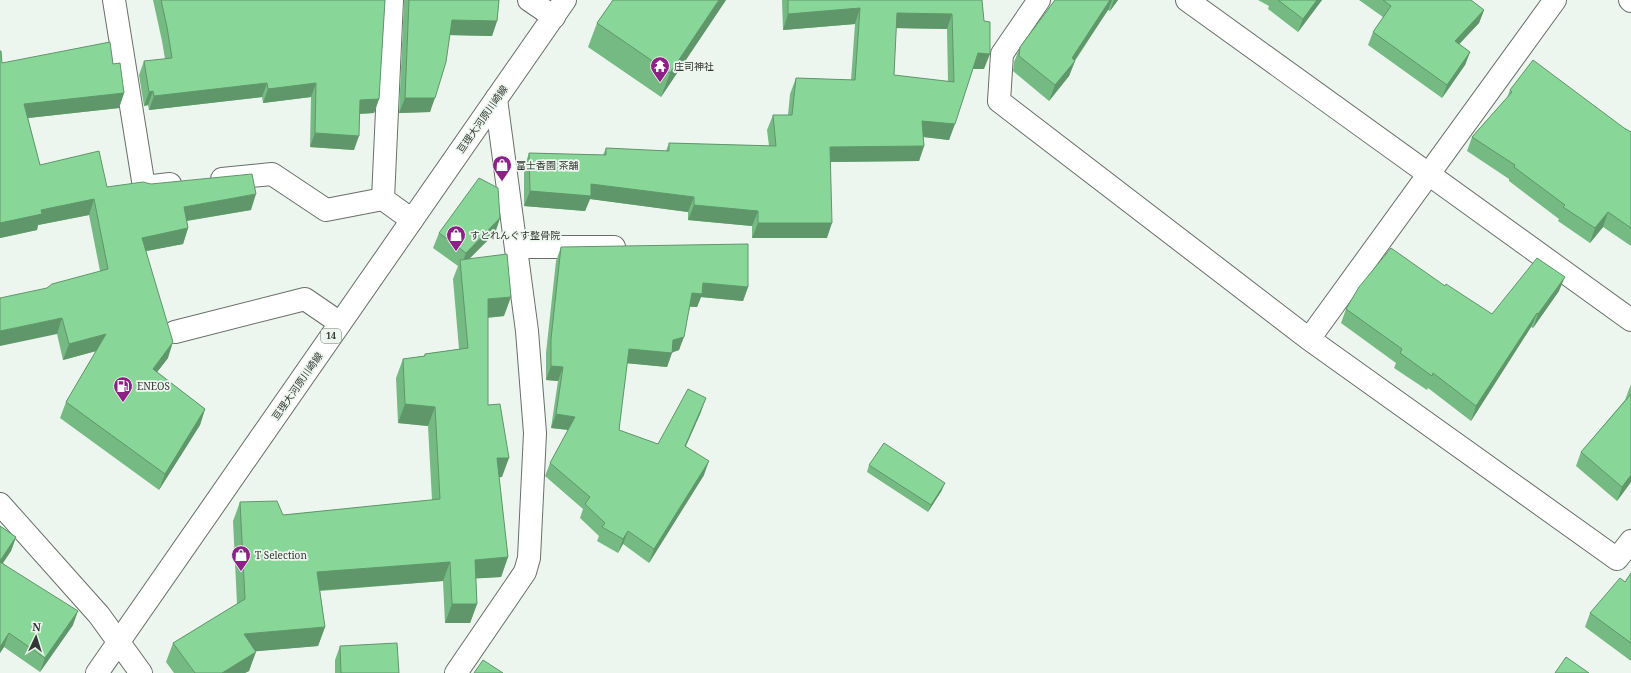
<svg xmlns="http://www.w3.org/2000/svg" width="1631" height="673" viewBox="0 0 1631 673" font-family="'Noto Serif','Noto Sans JP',serif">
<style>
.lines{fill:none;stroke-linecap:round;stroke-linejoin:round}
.minor-casing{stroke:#686f69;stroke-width:24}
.primary-casing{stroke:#686f69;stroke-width:24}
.minor{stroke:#fff;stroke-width:22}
.primary{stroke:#fff;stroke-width:22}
.wall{fill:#75b983;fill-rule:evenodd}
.shaded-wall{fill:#5f966a}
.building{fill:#88d798;stroke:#5f966a;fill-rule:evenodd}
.labels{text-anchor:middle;stroke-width:3.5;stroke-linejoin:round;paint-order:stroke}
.shield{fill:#edf6ee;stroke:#6b706b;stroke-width:1}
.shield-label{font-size:9px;font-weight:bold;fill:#333633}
.poi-label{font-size:10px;fill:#333633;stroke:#edf6ee;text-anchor:start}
.street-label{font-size:10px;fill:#333633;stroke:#edf6ee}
</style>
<rect width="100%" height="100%" fill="#edf6ee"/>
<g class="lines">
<defs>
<path id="minor" d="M114,0L144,187L170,184
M392,0L383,199L412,220
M529,0L554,17
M1039,0L1002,54L999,101L1309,339L1617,559L1631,541
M1187,0L1631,320
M1630,0L1631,1
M222,179L272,174L326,210L383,199
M516,247H614
M175,332L305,299L340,323
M1309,339L1555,0
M0,504L99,615L141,673
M456,673L525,572L529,558L535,433L527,331L496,99"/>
<path id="primary" d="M97,673L565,0"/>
</defs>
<use href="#minor" class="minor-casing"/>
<use href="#primary" class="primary-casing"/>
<use href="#minor" class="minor"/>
<use href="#primary" class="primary"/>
</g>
<path class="wall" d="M153,0H385L379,99L374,113L360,114L354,150L310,147L311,97L263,103L262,97L149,110L148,105L144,106L139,75L144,61L165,59L162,41Z
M404,0H499L497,21L492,36L450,35L430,112L399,113Z
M613,0H726L661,97L588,47L597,23Z
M782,0H982L984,69H973L949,140L923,137L924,146L919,161L830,162L827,238H752V226L688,220V212L590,199L585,211L524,206V168L529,153L603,155L606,148L666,151L669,143L769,146L767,130L773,115H788L790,94L796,78L851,80L855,24L783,30ZM896,28L947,29L948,82L894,75Z
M1055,0H1118L1110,11L1108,10L1075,61L1069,76L1049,101L1013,71L1014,62L1020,47Z
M1258,0H1322L1298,32L1268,9L1269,6Z
M1359,0H1471L1484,10L1479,23L1459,44L1470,52L1465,65L1442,98L1368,45L1373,32L1383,17Z
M0,51L2,63L113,64L124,93L119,108L28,118L40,165L107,187L251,210L187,221L188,228L183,244L146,251L168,358L157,372L205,409L200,425L159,490L60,418L66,402L96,351L63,360L57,334L47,288L100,271L89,215L38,225L37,230L0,238Z
M1510,90L1624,128L1631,132V246L1603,227L1590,243L1558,221L1559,219L1509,181V179L1467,151L1472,137L1507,98Z
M500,218L495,233L469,259L504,316L488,318V405L502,477H499L508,557L501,577L476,578L477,604L470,623H445L443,581L320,591L325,627L318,646L255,651L249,671L245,673H174L166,662L173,643L237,604L233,521L240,502L283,515L432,500L428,426L398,423L396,378L403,359L424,356L425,354L459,349L453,279L458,266L433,248L439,233Z
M561,247L748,287L743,301L701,297L697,307H690L679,350L672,352L667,367L627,363L619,430L658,444L701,412L686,446L704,475L649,563L623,544L618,553L597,541L599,536L580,518L583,509L545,476L550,463L568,430L551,428L558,381L546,380V353L556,261Z
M1559,291L1533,328L1531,327L1471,421L1428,388L1427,390L1394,368L1396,363L1341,323L1346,309L1492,314Z
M1631,384V482L1617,501L1576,466L1581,452L1625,400Z
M869,465L942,490L928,512L867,472Z
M0,526L16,537L11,551L3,563L73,625L40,672L4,647L0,653Z
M1631,573V661L1585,627L1590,613L1625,582Z
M340,646L399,673H335V660Z"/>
<path class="shaded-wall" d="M719,0H726L661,97L670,73Z
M1110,0H1112L1108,10L1074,61H1075L1069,76L1049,101L1055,85L1072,58Z
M1114,0H1118L1110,11Z
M1317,0H1322L1298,32L1303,19Z
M860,8L855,24L783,30L788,14Z
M1484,10L1479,23L1450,54L1455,41Z
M897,13L952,14L947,29L892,28Z
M452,20L497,21L492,36L447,35Z
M1470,52L1465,65L1442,98L1447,85Z
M978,53L990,54L984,69H972Z
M267,83L262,97L149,110L154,96Z
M316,83L311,97L263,103L268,89Z
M153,91L148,105L144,106L149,92Z
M124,93L119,108L19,119L24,104Z
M405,98H435L430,112L399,113Z
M379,99L374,113L355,114L360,100Z
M922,121L955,124L949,140L916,136Z
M315,133L359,136L354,150L310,147Z
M924,146L919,161L824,162L830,147Z
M591,184L694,197L688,212L590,199L585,211L524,206L530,191Z
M256,194L251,210L179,222L184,207Z
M94,199L89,215L38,225L37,230L0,238V223L41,210Z
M694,205L758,211L752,226L688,220Z
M1608,212L1603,227L1590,243L1595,228Z
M500,218L495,233L461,267L466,253Z
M758,223H832L827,238H752Z
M188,228L183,244L136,253L142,238Z
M1565,277L1559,291L1533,328L1538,314Z
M703,283L748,287L743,301L701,297L697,307L687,306L692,293Z
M511,297L504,316L481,318L488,299Z
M1537,313L1531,327L1471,421L1476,406Z
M62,318L57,334L0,346V331Z
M106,334L100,350L63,360L69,344Z
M684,337L679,350L671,353H672L667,367L624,363L629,349L673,340Z
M173,342L168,358L147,385L153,369Z
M551,366L563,367L558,381L546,380Z
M706,398L701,412L680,459L685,446Z
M405,404L435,407L428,426L398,423Z
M205,409L200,425L159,490L165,474Z
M556,414L575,417L570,430L551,428Z
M497,458H509L502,477L490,478Z
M709,461L704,475L649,563L654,549Z
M1631,475V482L1617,501L1622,487Z
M945,483L942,490L928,512L931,505Z
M628,531L623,544L618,553L623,539Z
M16,537L11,551L0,567V561Z
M508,557L501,577L468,579L475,560Z
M450,562L443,581L310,591L317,572Z
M452,604H477L470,623H445Z
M78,611L73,625L40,672L45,658Z
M325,627L318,646L237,653L244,634Z
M9,633L4,647L0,653V647Z
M256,652L249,671L245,673H222Z"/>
<path class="building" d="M161,0H385L379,99L360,100L359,136L315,133L316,83L268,89L267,83L154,96L153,91L149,92L144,61L172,58L167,27Z
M409,0H499L497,21L452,20L446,62L435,98H405Z
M613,0H719L670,73L597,23Z
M788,0H982L984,21L990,22V54L978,53L955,124L922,121L924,146L830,147L832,223H758V211L694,205V197L591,184V196L530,191L529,153L606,155V148L669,151V143L776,146L773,115H792L796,78L855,80L860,8L788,14ZM897,13L952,14L954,82L894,75Z
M1055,0H1110L1072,58L1075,61L1055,85L1019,56L1020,47Z
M1278,0H1317L1303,19Z
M1383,0H1471L1484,10L1455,41L1470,52L1447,85L1373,32L1391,6Z
M110,42L113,64L120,63L124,93L24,104L40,165L99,151L107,187L143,182L151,184L252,174L256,194L184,207L188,228L142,238L173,342L153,369L205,409L165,474L66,402L106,334L69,344L62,318L0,331V298L47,288L52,284L108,269L94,199L41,210L42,214L0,223V51H1L2,63Z
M1533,60L1624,128L1631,132V228L1608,212L1595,228L1563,207L1565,205L1514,167L1515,165L1472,137L1512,92L1510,90Z
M479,178L498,188L500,218L466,253L439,233Z
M748,244V287L703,283L702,294L692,293L684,337L673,340L672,353L629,349L619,430L658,444L688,389L706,398L685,446L709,461L654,549L628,531L623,539L602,527L605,523L585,504L590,497L550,463L575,417L556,414L563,367L551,366V339L561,247Z
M1391,248L1445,286L1446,284L1492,314L1537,258L1565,277L1538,314L1537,313L1476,406L1433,373L1432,376L1400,353L1402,349L1346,309L1359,287Z
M507,254L511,297L488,299V405L500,404L509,458H497L508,557L475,560L477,604H452L450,562L317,572L325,627L244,634L256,652L222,673H195L173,643L245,599L240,502L277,501L283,515L440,499L435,407L405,404L403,359L425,356V354L468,348L460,260Z
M1631,394V475L1622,487L1581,452Z
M884,443L945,483L931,505L869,465Z
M0,526L16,537L0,561Z
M0,562L78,611L45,658L9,633L0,647Z
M1631,573V643L1590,613L1620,578L1625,582Z
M397,643L399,673H341L340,646Z
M1566,657L1589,673H1555Z
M483,660L503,673H474Z"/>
<defs>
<symbol id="temple-pin" viewBox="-11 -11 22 30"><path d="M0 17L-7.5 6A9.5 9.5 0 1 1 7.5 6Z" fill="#8d2185" stroke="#edf6ee"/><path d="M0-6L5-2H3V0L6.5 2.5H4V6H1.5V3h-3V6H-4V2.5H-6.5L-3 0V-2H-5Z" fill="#fff"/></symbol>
<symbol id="shop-pin" viewBox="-11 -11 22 30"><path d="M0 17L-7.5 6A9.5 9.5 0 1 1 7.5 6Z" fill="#8d2185" stroke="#edf6ee"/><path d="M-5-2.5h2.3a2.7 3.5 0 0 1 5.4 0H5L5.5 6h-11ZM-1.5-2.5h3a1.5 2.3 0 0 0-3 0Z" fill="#fff"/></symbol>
<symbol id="fuel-pin" viewBox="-11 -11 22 30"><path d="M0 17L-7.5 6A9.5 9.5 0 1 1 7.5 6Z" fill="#8d2185" stroke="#edf6ee"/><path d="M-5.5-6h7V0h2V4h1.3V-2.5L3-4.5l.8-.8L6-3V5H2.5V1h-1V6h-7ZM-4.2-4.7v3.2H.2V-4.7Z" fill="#fff"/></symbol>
</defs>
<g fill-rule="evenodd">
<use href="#temple-pin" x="649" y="55" width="22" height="30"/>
<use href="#shop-pin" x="491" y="154" width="22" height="30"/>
<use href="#shop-pin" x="445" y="224" width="22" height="30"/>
<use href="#fuel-pin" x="112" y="375" width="22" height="30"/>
<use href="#shop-pin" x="230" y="544" width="22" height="30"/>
</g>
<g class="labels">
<rect class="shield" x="321" y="329" width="20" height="14" rx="3"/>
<g class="shield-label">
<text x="331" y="339">14</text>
</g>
<g class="poi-label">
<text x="674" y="70">庄司神社</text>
<text x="516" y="169">富士香園 茶舗</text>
<text x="470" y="239">すとれんぐす整骨院</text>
<text x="137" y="390">ENEOS</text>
<text x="255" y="559">T Selection</text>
</g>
<g class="street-label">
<text transform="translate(482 119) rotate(-55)" y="4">亘理大河原川崎線</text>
<text transform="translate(297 386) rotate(-55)" y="4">亘理大河原川崎線</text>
</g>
</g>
<g transform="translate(36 637) rotate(4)" stroke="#edf6ee" stroke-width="3" paint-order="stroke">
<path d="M0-3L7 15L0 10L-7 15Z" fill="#333633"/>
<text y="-6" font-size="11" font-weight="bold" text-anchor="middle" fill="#333633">N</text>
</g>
</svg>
